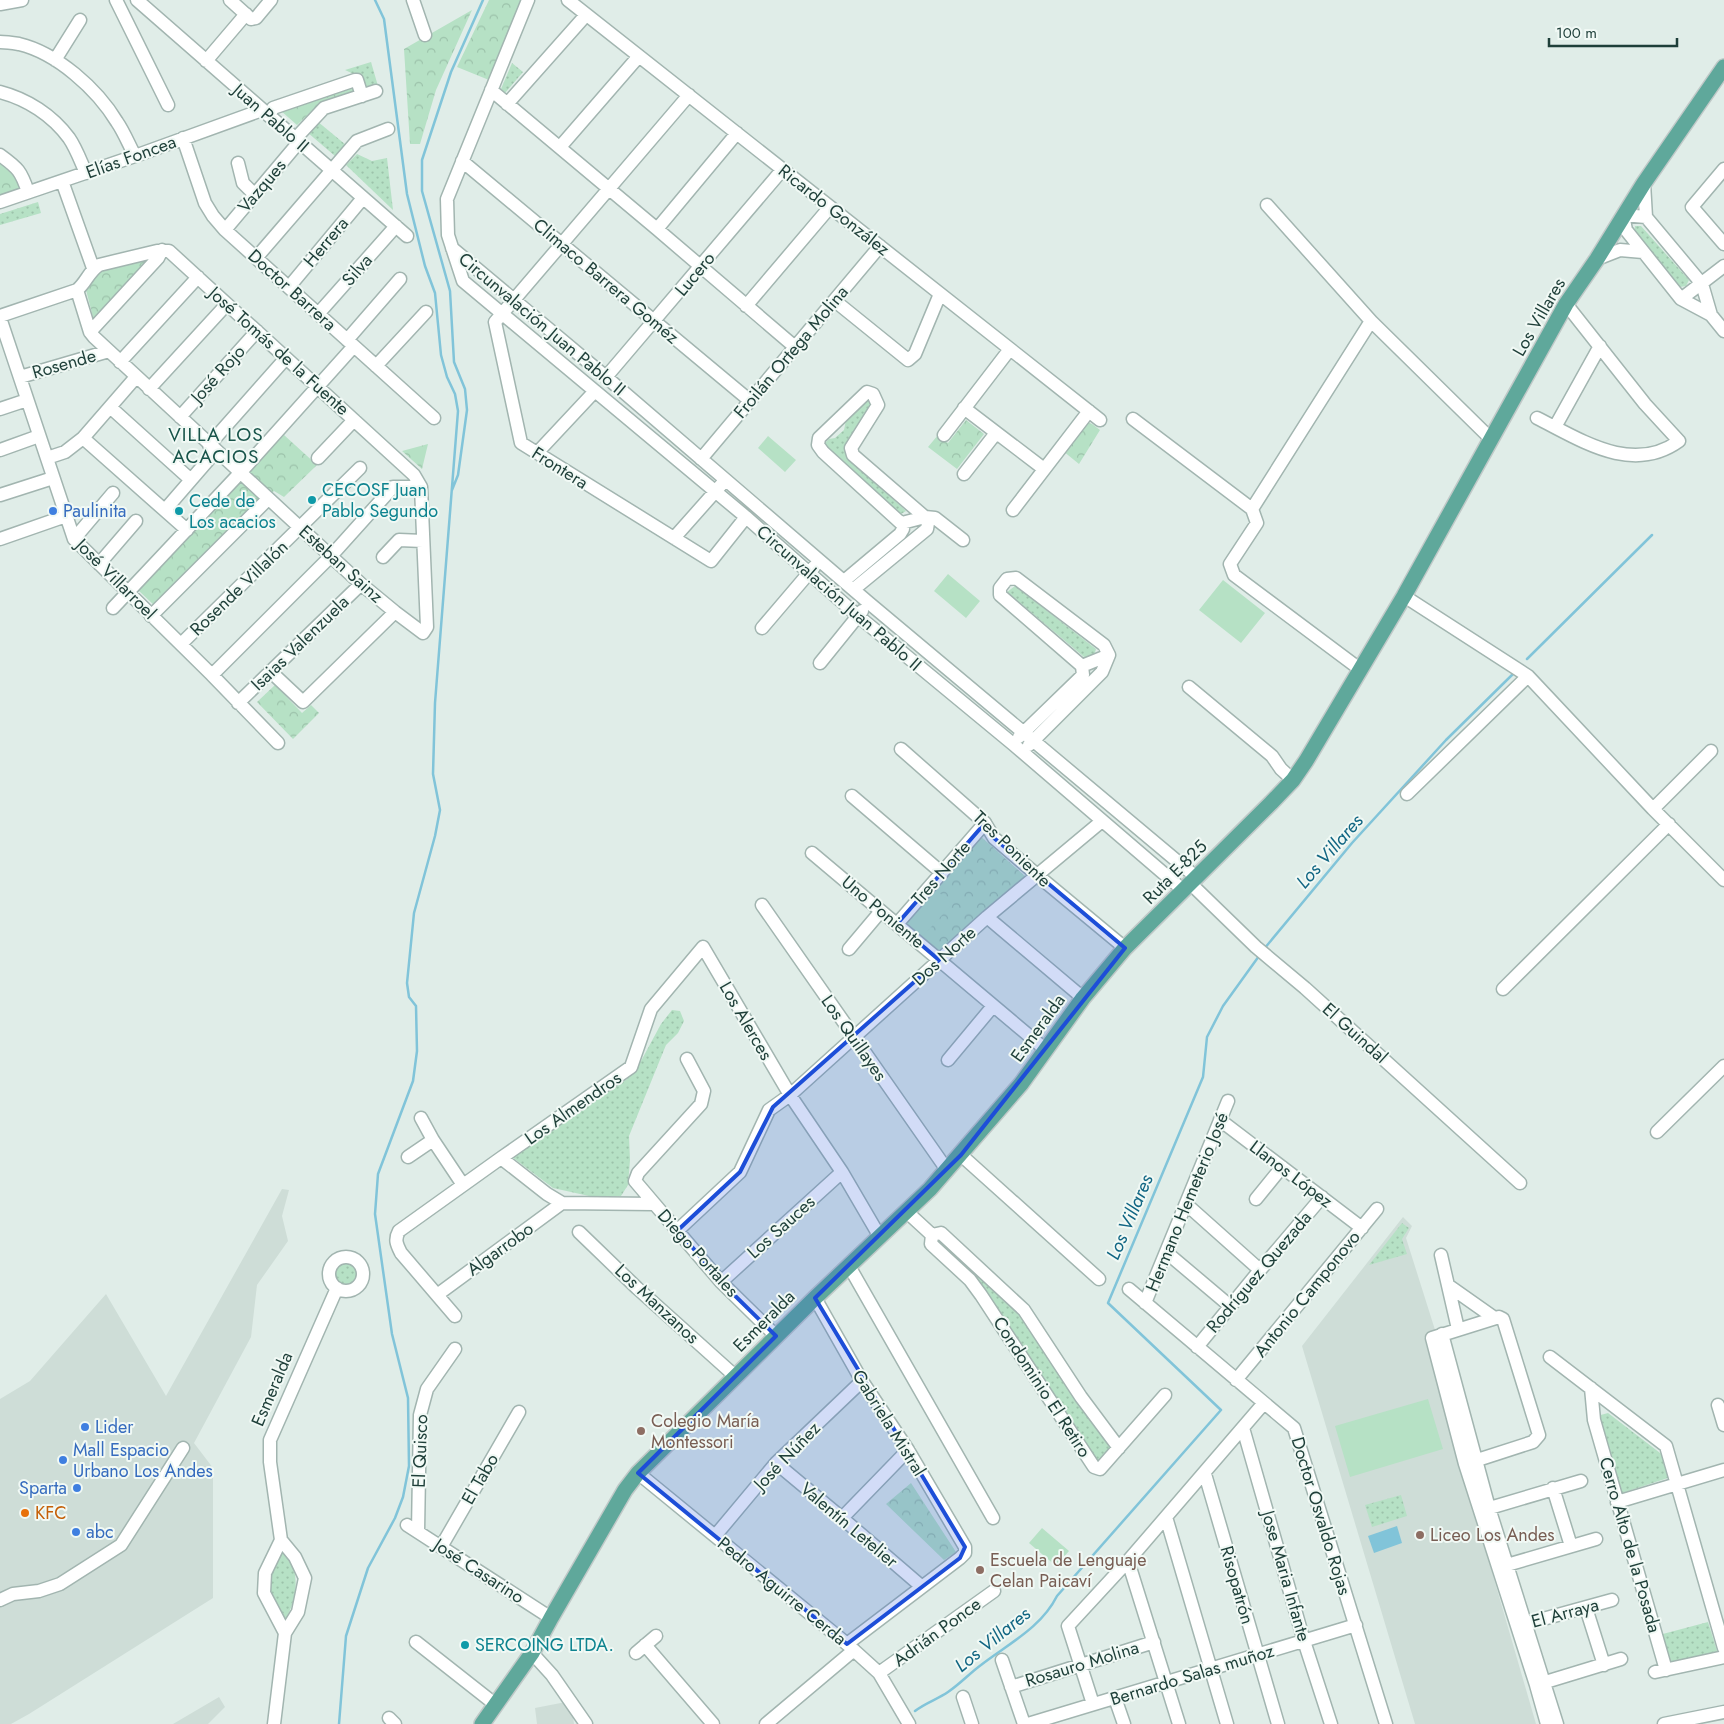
<svg xmlns="http://www.w3.org/2000/svg" width="1724" height="1724" viewBox="0 0 1724 1724" font-family="Jost,sans-serif">
<style>
.built{fill:#ceddd7}
.grass{fill:url(#grass-dots)}
.park{fill:url(#park-crowns)}
.pitch{fill:#b6e1c5}
.water{fill:#81c4d9}
.lines{fill:none;stroke-linecap:round;stroke-linejoin:round}
.stream{stroke:#81c4d9;stroke-width:2.5}
.minor-casing{stroke:#a2b5b0;stroke-width:15}
.major-casing{stroke:#c0c9c8;stroke-width:18}
.minor{stroke:#fff;stroke-width:12}
.major{stroke:#5fa89b;stroke-width:15}
.marked{fill:#1d4ed8;fill-opacity:0.2;stroke:#1d4ed8;stroke-width:4;stroke-linejoin:round}
.culture-dot{fill:#0f9aa8;stroke:#f1f9f5;stroke-width:2}
.shop-dot{fill:#3f7fe0;stroke:#f1f9f5;stroke-width:2}
.education-dot{fill:#8d6e63;stroke:#f1f9f5;stroke-width:2}
.food-dot{fill:#e8710a;stroke:#f1f9f5;stroke-width:2}
.labels{text-anchor:middle;stroke-width:4;stroke-linejoin:round;paint-order:stroke}
.street-label{font-size:18px;fill:#1e3f39;stroke:#f1f9f5}
.culture-label{font-size:18px;fill:#0d838f;stroke:#f1f9f5;text-anchor:start}
.shop-label{font-size:18px;fill:#366cbe;stroke:#f1f9f5;text-anchor:start}
.education-label{font-size:18px;fill:#785e54;stroke:#f1f9f5;text-anchor:start}
.food-label{font-size:18px;fill:#c56008;stroke:#f1f9f5;text-anchor:start}
.neighbourhood-label{font-size:19px;letter-spacing:1px;fill:#18544a;stroke:#f1f9f5}
.water-label{font-size:19px;font-style:italic;fill:#116683;stroke:#f1f9f5}
</style>
<defs>
<pattern id="grass-dots" width="8" height="8" patternUnits="userSpaceOnUse" patternTransform="scale(1.25)"><rect width="8" height="8" fill="#b6e1c5"/><path d="M2 2h.1M6 6h.1" fill="none" stroke="#9cc2aa" stroke-width="1.8" stroke-linecap="round"/></pattern>
<pattern id="park-crowns" width="20" height="18" patternUnits="userSpaceOnUse" patternTransform="scale(1.25)"><rect width="20" height="18" fill="#b6e1c5"/><path d="M2 6a3 3 0 1 1 6 0M12 15a3 3 0 1 1 6 0" fill="none" stroke="#9cc2aa"/></pattern>
</defs>
<rect width="100%" height="100%" fill="#e0ede8"/>
<path class="built" d="M282,1189L289,1190L282,1216L288,1241L257,1285L251,1337L194,1443L213,1468V1598L29,1714L11,1724H0V1399L30,1381L106,1294L166,1396Z
M1403,1217L1412,1226L1406,1238L1436,1333L1424,1337L1536,1724H1415L1302,1346Z
M219,1697L225,1707L208,1724H173Z
M571,1701L574,1724H537L535,1708Z"/>
<path class="grass" d="M371,62L378,86L364,91L360,77L345,70Z
M512,63L523,72L505,93L501,89Z
M317,121L346,145L335,156L307,132Z
M357,154L372,161L387,158L393,210L346,165Z
M38,202L41,213L0,225V214Z
M1635,226H1641L1689,280L1686,286L1680,287L1634,234Z
M867,397L872,403L848,456L853,463L906,511L901,514L824,444L829,439L835,438L844,430L846,420Z
M1015,586L1096,649L1094,656L1090,662L1007,592Z
M672,1010L680,1011L684,1021L678,1033L666,1045L629,1136L630,1160L628,1185L621,1196H589L553,1188L512,1157L627,1079L641,1061L661,1024Z
M1402,1223L1409,1228L1402,1239L1407,1254L1369,1265Z
M332 1273a14 14 0 1 1 28 0a14 14 0 1 1-28 0Z
M981,1272L1023,1313L1115,1448L1096,1464L976,1279Z
M1608,1413L1664,1456L1671,1477L1622,1493L1597,1416Z
M1401,1495L1407,1516L1372,1527L1365,1505Z
M280,1551C283,1554 287,1556 289,1559C301,1577 295,1604 285,1620C268,1589 262,1585 280,1551Z
M1708,1622L1718,1654L1670,1665L1659,1635Z"/>
<path class="park" d="M489,0H524L489,80L457,67Z
M472,10L436,90L420,144H410L404,49Z
M352,83L355,93L319,104L297,125L280,110Z
M0,159L9,164L22,190L0,198Z
M153,256L94,321L86,290L94,271Z
M966,420L984,434L957,469L928,447L938,435L948,443Z
M1086,422L1092,424L1100,430L1079,464L1063,451Z
M284,435L317,465L284,497L274,491L156,607L138,590Z
M428,444L422,469L402,451Z
M275,685L302,713L311,705L319,713L293,739L257,702Z
M978,834L1026,877L936,954L900,923Z
M911,1483L956,1552L944,1560L886,1504Z"/>
<path class="pitch" d="M768,436L796,460L785,472L758,448Z
M948,574L980,601L966,618L934,591Z
M1223,580L1265,613L1241,643L1199,610Z
M935,889L952,904L922,937L905,923Z
M1428,1399L1443,1449L1350,1477L1335,1426Z
M1042,1528L1069,1551L1056,1566L1029,1543Z"/>
<path class="water" d="M1397,1526L1402,1543L1374,1553L1368,1536Z"/>
<g class="lines">
<path class="stream" d="M452,490L458,475L467,410L465,389L454,362L450,291L422,191V160L451,72L483,0
M1527,659L1652,535
M1264,949L1352,843L1446,740L1514,673
M915,1711C925,1703 938,1699 948,1692C960,1684 970,1673 981,1665C1008,1644 1041,1628 1057,1596L1221,1410L1108,1303L1203,1077L1207,1037L1223,1006L1259,956
M339,1724L346,1636L368,1568L395,1518L403,1497L409,1466L408,1398L392,1334L375,1214L378,1174L413,1081L417,1051L416,1006L409,997L407,983L414,913L435,836L440,810L433,774L435,703L458,411L455,394L447,377L441,355L435,293L425,266L407,194L384,19L375,0"/>
<defs>
<path id="minor" d="M116,0L168,105
M137,0L407,236
M230,0L251,19L256,18L271,0
M413,0L425,35
M528,0L447,199L448,235L463,281L746,517L858,616L1013,744L1183,890
M568,0L1100,420
M0,4L22,0
M0,42C6,42 13,43 19,44C57,53 97,89 117,122C124,132 129,145 135,156
M55,60L80,20
M206,61L246,14
M491,90L657,229L795,347
M0,92C27,99 52,115 69,138C76,148 81,162 86,173
M689,95L495,322L521,443L711,561L746,517
M507,104L586,15
M269,116L273,108L355,80H357L362,96
M183,138L205,203L213,216L225,230L434,418
M295,139L324,108L376,91
M560,147L639,56
M0,155C18,168 21,171 28,192
M462,161L749,400
M238,163L243,183L254,194
M1724,169L1692,207L1724,244
M62,181L93,268
M1644,183L1646,217L1702,284L1711,315
M0,202L135,156L262,110
M1646,217L1623,215L1626,230L1681,299L1711,315L1724,331
M657,229L737,133
M225,230L299,142
M452,248L606,377L869,603L1196,877
M256,258L357,141L388,129
M1597,259L1620,250L1643,252
M289,287L363,198
M1681,299L1724,266
M835,301L908,360L915,354L940,294
M746,306L830,207
M318,314L396,226
M0,316L77,290C86,283 89,271 99,265L157,251H169L414,475L421,487L427,627L423,633L395,612L361,584L94,337L90,332L77,290
M0,318L74,539L212,675L278,743
M1371,321L1491,439
M90,332L158,258L162,250
M347,340L400,279
M120,362L198,277
M376,366L426,312
M20,377L109,351
M606,377L783,169
M149,389L227,304
M110,407L191,480
M964,408L1044,469
M0,409L27,400
M180,417L257,331
M1537,418C1581,440 1632,475 1679,441L1645,404L1566,304
M1133,419L1252,509L1257,523L1230,564L1234,575L1361,670
M1555,427L1600,346
M944,435L1010,349
M83,438L187,530
M209,445L286,358
M0,450L39,436
M537,453L595,391
M47,458L65,452L83,438L136,377
M318,458L354,420
M701,459L880,246
M964,474L996,433
M0,495L53,478
M1252,509L1371,321L1267,205
M165,510L216,451
M1013,510L1089,411
M902,523L925,517L935,518L963,540
M674,538L721,485
M0,539L66,516
M74,539L113,493
M383,557L399,540L423,541
M99,564L136,521
M844,581L900,534L903,529V525L823,452L818,445L819,438L867,392L873,394L878,405L851,448L853,455L926,518L928,523L927,529L854,589
M1404,596L1528,676L1653,809L1724,880
M113,608L240,473L354,346
M151,616L268,499
M762,628L814,567
M181,644L360,468
M820,663L862,611
M1082,666L1109,655
M270,671L303,702L395,612
M212,675L331,556L393,487H421
M1189,687L1272,756L1281,769L1293,780
M238,703L361,584
M1019,737L1083,675L1082,666L1000,595V588L1007,579L1016,578L1104,645L1109,655L1102,672L1029,745
M901,749L985,823L994,838L1037,875L1125,948
M1407,794L1528,676
M852,796L942,873
M1653,809L1711,751
M812,853L1046,1050
M1190,883L1256,947L1305,988L1520,1183
M762,905L947,1170
M987,917L1083,998
M897,924L985,823
M849,949L881,911
M1503,989L1669,824
M687,1059L704,1091L701,1104L638,1173L635,1181L721,1282L776,1336
M948,1060L993,1006
M421,1118L433,1140L463,1185
M1220,1120L1362,1228
M1657,1132L1724,1066
M961,1155L1099,1279
M408,1157L433,1140
M501,1158L547,1194L562,1203L654,1204
M1256,1199L1282,1167
M1186,1204L1260,1270
M907,1212L932,1235L931,1244L970,1280L981,1295L1094,1467L1100,1469L1165,1395
M678,1230L740,1172L769,1110L790,1095L987,917L1102,821
M579,1232L637,1288L735,1376
M932,1235L941,1233L1024,1310L1081,1397L1119,1448
M1166,1252L1230,1306
M1441,1255L1458,1329
M329 1274a17 17 0 1 1 34 0a17 17 0 1 1-34 0Z
M849,1266L993,1518
M721,1282L842,1172
M1449,1286L1493,1317
M1129,1289L1294,1428L1386,1724
M437,1295L562,1203
M815,1298L862,1381L908,1450L965,1547V1553L960,1558L847,1644
M1145,1303L1228,1101
M455,1316L401,1253C397,1245 394,1240 399,1231L501,1158L631,1067L651,1009L703,947L790,1095L842,1172L880,1237
M1442,1334L1489,1508L1557,1724
M1197,1347L1260,1270L1322,1197
M1550,1357L1666,1446L1724,1648
M1236,1380L1377,1209
M1591,1388L1594,1420L1666,1670
M1718,1405L1724,1425
M1243,1428L1304,1641L1331,1724
M776,1463L842,1518L921,1586
M1465,1464L1533,1442L1539,1435L1503,1319L1499,1317L1432,1338L1465,1464L1536,1685L1547,1724
M638,1473L847,1644L879,1673L909,1724
M1205,1474L1278,1724
M1553,1488L1571,1546
M1617,1502L1724,1470
M1483,1510L1581,1481
M1166,1517L1227,1724
M842,1518L908,1450
M407,1525L551,1618
M418,1532L420,1415L427,1389L455,1349
M715,1536L776,1463L862,1381
M281,1540L265,1573L264,1593L285,1633
M441,1547L519,1412
M1128,1561L1179,1724
M1500,1567L1596,1539
M0,1600L13,1594L39,1591L60,1584L121,1545L183,1448
M1586,1608L1604,1665
M1518,1626L1612,1600
M416,1642L496,1705
M645,1645L713,1724
M532,1653L552,1675L586,1724
M636,1653L656,1636
M1002,1660L1024,1724
M1655,1672L1724,1657
M879,1673L994,1591
M1539,1684L1621,1659
M1011,1687L1154,1642
M963,1697L972,1724
M1115,1698L1124,1724
M1093,1704L1068,1626L1128,1561L1264,1403
M389,1718L395,1724
M274,1724L285,1633L298,1612L305,1578L295,1557L281,1540L270,1462V1440L337,1288
M766,1724L854,1650
M1028,1724L1356,1625
M1664,1724L1724,1712"/>
<path id="major" d="M482,1724L532,1653L551,1618L625,1490L638,1473L815,1298L930,1189L1021,1084L1083,998L1125,948L1271,803L1293,780L1306,761L1404,596L1566,304L1597,259L1644,183L1724,67"/>
</defs>
<use href="#minor" class="minor-casing"/>
<use href="#major" class="major-casing"/>
<use href="#minor" class="minor"/>
<use href="#major" class="major"/>
</g>
<path class="marked" d="M985,823L994,838L1125,948L961,1155L815,1298L965,1547L960,1558L847,1644L638,1473L776,1336L721,1282L678,1230L740,1172L773,1107L939,960L897,924Z"/>
<g class="culture-dot">
<circle cx="312" cy="500" r="5"/>
<circle cx="179" cy="511" r="5"/>
<circle cx="465" cy="1645" r="5"/>
</g>
<g class="shop-dot">
<circle cx="53" cy="511" r="5"/>
<circle cx="85" cy="1427" r="5"/>
<circle cx="63" cy="1460" r="5"/>
<circle cx="77" cy="1488" r="5"/>
<circle cx="76" cy="1532" r="5"/>
</g>
<g class="education-dot">
<circle cx="641" cy="1431" r="5"/>
<circle cx="1420" cy="1535" r="5"/>
<circle cx="980" cy="1570" r="5"/>
</g>
<circle class="food-dot" cx="25" cy="1513" r="5"/>
<g class="labels">
<g class="street-label">
<text transform="translate(271 118) rotate(41)" y="6">Juan Pablo II</text>
<text transform="translate(131 157) rotate(-20)" y="6">Elías Foncea</text>
<text transform="translate(262 186) rotate(-50)" y="6">Vazques</text>
<text transform="translate(834 210) rotate(38)" y="6">Ricardo González</text>
<text transform="translate(326 242) rotate(-50)" y="6">Herrera</text>
<text transform="translate(357 270) rotate(-49)" y="6">Silva</text>
<text transform="translate(695 274) rotate(-50)" y="6">Lucero</text>
<text transform="translate(606 281) rotate(40)" y="6">Climaco Barrera Goméz</text>
<text transform="translate(292 290) rotate(42)" y="6">Doctor Barrera</text>
<text transform="translate(1539 317) rotate(-60)" y="6">Los Villares</text>
<text transform="translate(542 324) rotate(40)" y="6">Circunvalación Juan Pablo II</text>
<text transform="translate(279 351) rotate(42)" y="6">José Tomás de la Fuente</text>
<text transform="translate(791 352) rotate(-50)" y="6">Froilán Ortega Molina</text>
<text transform="translate(64 364) rotate(-16)" y="6">Rosende</text>
<text transform="translate(218 374) rotate(-48)" y="6">José Rojo</text>
<text transform="translate(560 468) rotate(32)" y="6">Frontera</text>
<text transform="translate(341 564) rotate(42)" y="6">Esteban Sainz</text>
<text transform="translate(116 579) rotate(45)" y="6">José Villarroel</text>
<text transform="translate(239 588) rotate(-44)" y="6">Rosende Villalón</text>
<text transform="translate(839 598) rotate(41)" y="6">Circunvalación Juan Pablo II</text>
<text transform="translate(300 643) rotate(-44)" y="6">Isaias Valenzuela</text>
<text transform="translate(1012 849) rotate(44)" y="6">Tres Poniente</text>
<text transform="translate(1175 872) rotate(-45)" y="6">Ruta E-825</text>
<text transform="translate(941 873) rotate(-49)" y="6">Tres Norte</text>
<text transform="translate(883 912) rotate(40)" y="6">Uno Poniente</text>
<text transform="translate(944 956) rotate(-42)" y="6">Dos Norte</text>
<text transform="translate(746 1021) rotate(60)" y="6">Los Alerces</text>
<text transform="translate(1038 1028) rotate(-54)" y="6">Esmeralda</text>
<text transform="translate(1355 1033) rotate(42)" y="6">El Guindal</text>
<text transform="translate(854 1038) rotate(55)" y="6">Los Quillayes</text>
<text transform="translate(573 1108) rotate(-35)" y="6">Los Almendros</text>
<text transform="translate(1291 1174) rotate(37)" y="6">Llanos López</text>
<text transform="translate(1187 1202) rotate(-68)" y="6">Hermano Hemeterio José</text>
<text transform="translate(781 1227) rotate(-42)" y="6">Los Sauces</text>
<text transform="translate(500 1249) rotate(-36)" y="6">Algarrobo</text>
<text transform="translate(698 1253) rotate(48)" y="6">Diego Portales</text>
<text transform="translate(1259 1272) rotate(-50)" y="6">Rodríguez Quezada</text>
<text transform="translate(1307 1294) rotate(-51)" y="6">Antonio Camponovo</text>
<text transform="translate(657 1304) rotate(43)" y="6">Los Manzanos</text>
<text transform="translate(764 1321) rotate(-45)" y="6">Esmeralda</text>
<text transform="translate(1042 1387) rotate(57)" y="6">Condominio El Retiro</text>
<text transform="translate(272 1389) rotate(-67)" y="6">Esmeralda</text>
<text transform="translate(889 1423) rotate(58)" y="6">Gabriela Mistral</text>
<text transform="translate(420 1451) rotate(-88)" y="6">El Quisco</text>
<text transform="translate(787 1456) rotate(-46)" y="6">José Núñez</text>
<text transform="translate(480 1479) rotate(-60)" y="6">El Tabo</text>
<text transform="translate(1321 1516) rotate(73)" y="6">Doctor Osvaldo Rojas</text>
<text transform="translate(849 1525) rotate(40)" y="6">Valentín Letelier</text>
<text transform="translate(1630 1545) rotate(74)" y="6">Cerro Alto de la Posada</text>
<text transform="translate(479 1571) rotate(33)" y="6">José Casarino</text>
<text transform="translate(1286 1576) rotate(74)" y="6">Jose Maria Infante</text>
<text transform="translate(1237 1585) rotate(74)" y="6">Risopatrón</text>
<text transform="translate(782 1591) rotate(39)" y="6">Pedro Aguirre Cerda</text>
<text transform="translate(1565 1613) rotate(-15)" y="6">El Arraya</text>
<text transform="translate(937 1632) rotate(-36)" y="6">Adrián Ponce</text>
<text transform="translate(1082 1664) rotate(-17)" y="6">Rosauro Molina</text>
<text transform="translate(1192 1675) rotate(-17)" y="6">Bernardo Salas muñoz</text>
</g>
<g class="culture-label">
<text x="322" y="496">CECOSF Juan<tspan x="322" dy="21">Pablo Segundo</tspan></text>
<text x="189" y="507">Cede de<tspan x="189" dy="21">Los acacios</tspan></text>
<text x="475" y="1651">SERCOING LTDA.</text>
</g>
<g class="shop-label">
<text x="63" y="517">Paulinita</text>
<text x="95" y="1433">Lider</text>
<text x="73" y="1456">Mall Espacio<tspan x="73" dy="21">Urbano Los Andes</tspan></text>
<text x="67" y="1494" text-anchor="end">Sparta</text>
<text x="86" y="1538">abc</text>
</g>
<g class="education-label">
<text x="651" y="1427">Colegio María<tspan x="651" dy="21">Montessori</tspan></text>
<text x="1430" y="1541">Liceo Los Andes</text>
<text x="990" y="1566">Escuela de Lenguaje<tspan x="990" dy="21">Celan Paicaví</tspan></text>
</g>
<g class="food-label">
<text x="35" y="1519">KFC</text>
</g>
<g class="neighbourhood-label">
<text x="216" y="441">VILLA LOS<tspan x="216" dy="22">ACACIOS</tspan></text>
</g>
<g class="water-label">
<text transform="translate(1329 851) rotate(-49)" y="7">Los Villares</text>
<text transform="translate(1129 1217) rotate(-67)" y="7">Los Villares</text>
<text transform="translate(992 1639) rotate(-39)" y="7">Los Villares</text>
</g>
</g>
<path d="M1549 38v8h128v-8" fill="none" stroke="#1e3f39" stroke-width="2.5"/>
<text x="1556" y="38" font-size="15" fill="#1e3f39" stroke="#f1f9f5" stroke-width="4" paint-order="stroke">100 m</text>
</svg>
